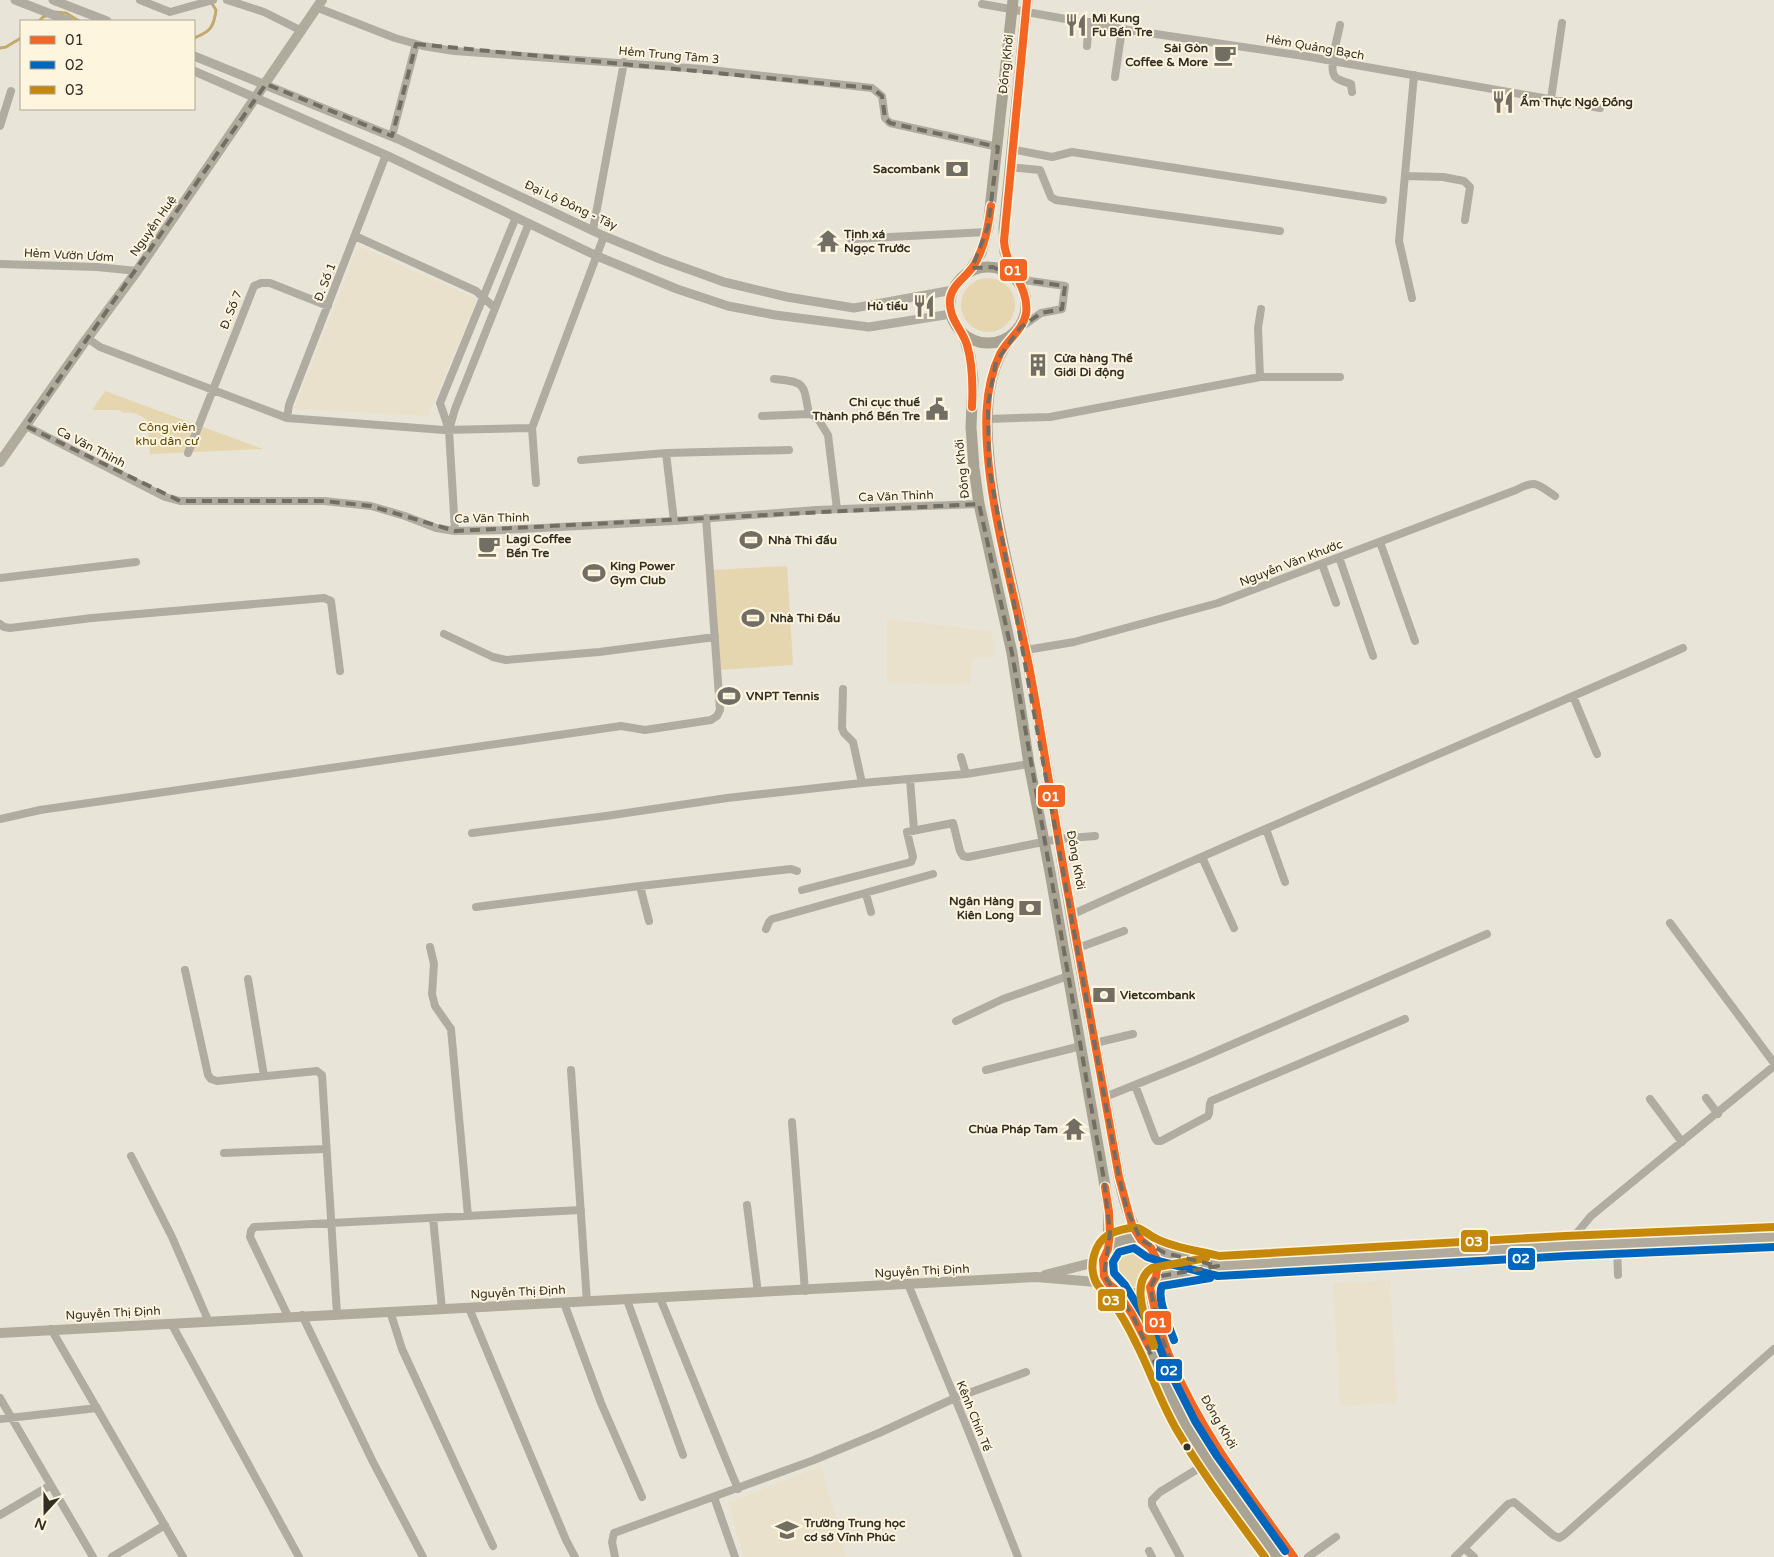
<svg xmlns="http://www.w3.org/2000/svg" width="1774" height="1557" viewBox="0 0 1774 1557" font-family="'Varela Round',sans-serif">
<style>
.built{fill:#e9e1cb}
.green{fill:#e5d6b0}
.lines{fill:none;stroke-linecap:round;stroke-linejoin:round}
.stream{stroke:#c1aa6b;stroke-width:3}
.minor{stroke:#b1aca1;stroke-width:8}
.tertiary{stroke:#b1aca1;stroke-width:9}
.secondary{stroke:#b0ab9c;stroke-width:10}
.primary{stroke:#a9a393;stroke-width:11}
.bus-1-casing{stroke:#fdf5de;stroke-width:11}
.bus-2-casing{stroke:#fdf5de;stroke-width:11}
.bus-3-casing{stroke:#fdf5de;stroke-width:11}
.bus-1{stroke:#f26522;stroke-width:8}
.bus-2{stroke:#0065bd;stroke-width:8}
.bus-3{stroke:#c6880a;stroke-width:8}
.marked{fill:none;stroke:#726e64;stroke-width:4;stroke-dasharray:10 6;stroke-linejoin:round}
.bus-dot{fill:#322f26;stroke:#fdf5de;stroke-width:2}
.labels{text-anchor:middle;stroke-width:4;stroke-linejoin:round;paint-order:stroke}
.poi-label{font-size:12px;font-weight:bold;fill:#322f26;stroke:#fdf5de;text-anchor:start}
.street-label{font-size:12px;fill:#322f26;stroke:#fdf5de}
.park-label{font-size:12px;fill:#5b4600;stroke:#fdf5de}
.line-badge{stroke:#fdf5de;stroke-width:2}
.badge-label{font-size:14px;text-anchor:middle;font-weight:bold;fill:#fff}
</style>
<rect width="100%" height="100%" fill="#e9e4d8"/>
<path class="built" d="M358,246L477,299L428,416L294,409Z
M887,619L991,631L995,657L972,658L970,684L951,685L887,683Z
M1390,1280L1397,1403L1340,1406L1333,1283Z
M821,1466L847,1557H744L728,1503Z"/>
<path class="green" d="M961 305a27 27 0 1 1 54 0a27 27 0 1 1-54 0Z
M105,391L263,449L150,454L147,420C140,415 133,411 124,413L119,410H92Z
M787,566L793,665L719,670L713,570Z
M1110 1266a21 21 0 1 1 42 0a21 21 0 1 1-42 0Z"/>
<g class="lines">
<path class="stream" d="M54,12L66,13L79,21
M39,21L43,17L48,15
M194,38C210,32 214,27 216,10L211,2
M0,48L6,47L21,38"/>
<path class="minor" d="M140,0L170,12L213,0
M227,0L264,12L302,31
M982,4L1122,29L1304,56L1600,108
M318,8L395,38L423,46L454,51L702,69L872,88L882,96L885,118L890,123L998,147
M1340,25C1338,35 1329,67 1334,75C1336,80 1346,82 1351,84L1352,92
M1087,46L1089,22
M1115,77L1122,29
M1551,99L1562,23
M0,126L11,91
M392,136L416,44
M1011,149L1052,157L1072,152L1383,200
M1009,167L1040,170L1051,197L1056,200L1280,231
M1405,176L1443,177L1464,181L1470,187L1465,220
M593,230L624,62
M355,236L476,291L495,308
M851,239L987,232
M0,264L97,267L137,271
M1017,279L1065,286L1062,309L1041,313L1020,328
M1412,298L1399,241L1414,75
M87,338L100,347L287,418L444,430L532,428
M1260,377L1258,328L1261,309
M774,379C807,382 803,384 809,414
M762,416L809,414L815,416L820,422L828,435L837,509
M287,418L289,405L386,155
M987,419L1050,417L1260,377H1340
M26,426L165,497L180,501H324L371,506L405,516L436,528L455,531L505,530L674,521L816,510L979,504
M449,430L455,409L529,223
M188,453L254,286L261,283H270L328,306
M666,453L674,521
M581,460L666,453L789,450
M536,483L532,428L604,236
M455,531L449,430L440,403L516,217
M1380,542L1415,641
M1339,557L1373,656
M1322,564L1336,603
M0,578L136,562
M0,624L4,627L10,628L92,618L324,598L331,601L340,671
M444,634L493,657L506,660L599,652L715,637
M1026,650L1074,642L1218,603L1516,490C1536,479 1537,484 1555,496
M843,689L842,728L844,733L853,742L862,783
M1573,696L1597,754
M961,757L966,774
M910,780L914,830
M0,819L40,810L621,726L645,730L711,720L717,716L720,710L706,518
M1266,829L1285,882
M472,833L606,816L727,798L862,783L966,774L1029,764
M1202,857L1234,928
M640,886L649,921
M802,890L911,862L913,857L907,832L953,823L960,851L963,856L968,857L1058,839L1095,836
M866,894L871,912
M476,907L640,886L791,869L797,871
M1071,915C1274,823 1479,738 1683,648
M1670,923L1774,1063
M766,929L769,922L772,919L933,874
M430,947L434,964L432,994L435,1006L451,1029L468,1216
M1078,948L1124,931
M185,970L208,1075L211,1079L217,1081L317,1071L322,1075L337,1314
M248,979L264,1076
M956,1021L1003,999L1068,976
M1095,1043L1133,1034
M571,1070L587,1302
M986,1070L1081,1046
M1135,1085L1155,1138L1157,1141H1161L1208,1116C1211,1110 1208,1106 1211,1101L1405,1019
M1105,1097L1194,1061L1487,934
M1706,1098L1718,1114
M1650,1099L1682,1142
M792,1122L805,1291
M224,1153L326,1149
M131,1156L172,1237L208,1320
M747,1205L758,1293
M433,1218L442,1309
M1617,1244L1618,1275
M1566,1246L1591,1216L1774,1066
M908,1284L966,1425L1018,1557
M660,1298L738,1489
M627,1300L683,1455
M564,1303L601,1403L642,1497
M469,1308L566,1540L575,1557
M390,1311L402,1349L493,1546
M302,1315L373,1462L423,1557
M288,1316L250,1237L251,1231L254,1227L581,1210
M171,1323L299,1557
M51,1329L183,1557
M0,1398L93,1557
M0,1419L97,1408
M714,1497L735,1557
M0,1515L51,1485
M1464,1548L1474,1557
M1149,1551L1152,1557
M112,1557L165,1525
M615,1557L612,1542L614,1533L814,1460L879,1433L955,1398L1026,1372
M1180,1557L1152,1505V1500L1160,1492L1209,1462
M1308,1557L1336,1537
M1455,1557L1508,1504L1514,1502L1553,1535L1559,1538L1564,1535L1774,1349"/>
<path class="tertiary" d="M15,0L69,21
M53,0L107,21
M194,56L398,139L604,236L660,259L724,282L787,297L854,308L953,290
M194,71L386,155L597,256L677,289L728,306L775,315L869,327L951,314"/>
<path class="secondary" d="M0,462L83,344L137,271L322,0
M1151,1248L1165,1253L1214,1265
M1045,1275L1103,1260
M1156,1277L1218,1266L1566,1246L1774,1237
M0,1333L1036,1277L1108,1283"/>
<path class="primary" d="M950 305a38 38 0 1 1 76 0a38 38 0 1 1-76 0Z
M969,272L981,253L988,227L1013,0
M1017,279L1005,252L1004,229L1027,0
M963,334L970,356L973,380L971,427L974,468L979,504L1012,653L1029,764L1050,872L1104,1180L1109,1212L1108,1249
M1011,337C991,364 987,394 987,427C989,503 1012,576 1026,651C1043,738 1056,827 1071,914C1087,1002 1104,1089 1119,1177C1124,1200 1129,1220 1141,1240
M1103 1266a28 28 0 1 1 56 0a28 28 0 1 1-56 0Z
M1150,1287C1163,1384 1238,1479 1294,1557
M1116,1290L1145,1338L1159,1372L1186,1426L1209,1462L1277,1557"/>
<defs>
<path id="bus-1" d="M1027,0L1004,241C1005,267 1030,287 1026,314C1023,330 1007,340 1000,354C983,389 985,431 989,468C997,540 1019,610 1032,682C1044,748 1054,815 1066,882C1083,980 1102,1079 1119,1177L1132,1225L1141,1240L1151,1248L1158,1262L1156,1277L1150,1287C1155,1312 1161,1337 1171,1360C1201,1432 1249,1494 1294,1557
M972,407C973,386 973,365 967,345C962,329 948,318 950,299C952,284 967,277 974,265C985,247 988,227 991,206
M1105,1187L1109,1212L1110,1233L1108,1249L1103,1260L1104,1276L1108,1283L1116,1290L1132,1314L1149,1347"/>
<path id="bus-2" d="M1174,1340C1169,1327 1156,1297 1162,1286L1210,1278
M1285,1551L1217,1456L1195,1421L1168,1368L1154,1333L1125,1285L1114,1273L1113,1262L1119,1252L1134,1248L1147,1257L1162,1262L1218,1276L1567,1256L1774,1247"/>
<path id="bus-3" d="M1154,1346C1148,1325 1128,1283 1152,1268L1206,1258
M1265,1557C1235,1516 1204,1476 1178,1432C1161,1404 1151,1372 1136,1343C1129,1328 1119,1311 1109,1297C1104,1291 1098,1288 1095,1280C1089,1265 1094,1244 1108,1235C1115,1231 1129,1227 1137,1228C1145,1230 1149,1236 1157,1239C1174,1248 1200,1251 1219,1256L1565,1236L1774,1227"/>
</defs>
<use href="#bus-1" class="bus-1-casing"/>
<use href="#bus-2" class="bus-2-casing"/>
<use href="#bus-3" class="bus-3-casing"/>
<use href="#bus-1" class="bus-1"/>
<use href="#bus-2" class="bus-2"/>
<use href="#bus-3" class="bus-3"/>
</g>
<path class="marked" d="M416,44L872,88L882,96L885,118L890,123L998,147L988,227L972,268L993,267L1017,279L1065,286L1062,309L1041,313L1020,328L996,362L988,404L989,467L1119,1177L1127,1210L1141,1240L1165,1253L1218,1266L1156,1277L1150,1287L1160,1333L1173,1366L1159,1372L1132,1314L1104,1276L1110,1233L1104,1180L1012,653L979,504L455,531L371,506L324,501H180L26,426L266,84L392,136Z"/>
<defs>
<symbol id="restaurant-bare" viewBox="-9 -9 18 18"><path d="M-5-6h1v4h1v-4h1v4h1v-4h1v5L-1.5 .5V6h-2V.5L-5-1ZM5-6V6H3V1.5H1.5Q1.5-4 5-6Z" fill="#726e64" stroke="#fdf5de" stroke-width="2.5" paint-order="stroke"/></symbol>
<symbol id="cafe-bare" viewBox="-9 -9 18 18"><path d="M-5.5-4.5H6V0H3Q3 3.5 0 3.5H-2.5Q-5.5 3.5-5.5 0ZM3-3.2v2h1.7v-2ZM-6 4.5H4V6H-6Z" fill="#726e64" stroke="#fdf5de" stroke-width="2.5" paint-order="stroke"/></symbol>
<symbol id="bank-bare" viewBox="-9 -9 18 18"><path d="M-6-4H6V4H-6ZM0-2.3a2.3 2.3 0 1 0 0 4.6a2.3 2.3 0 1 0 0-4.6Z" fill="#726e64" stroke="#fdf5de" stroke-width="2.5" paint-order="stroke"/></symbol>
<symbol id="temple-bare" viewBox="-9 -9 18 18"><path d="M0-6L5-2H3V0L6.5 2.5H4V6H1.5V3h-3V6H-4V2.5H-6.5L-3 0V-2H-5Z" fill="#726e64" stroke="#fdf5de" stroke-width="2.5" paint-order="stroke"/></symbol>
<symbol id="building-bare" viewBox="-9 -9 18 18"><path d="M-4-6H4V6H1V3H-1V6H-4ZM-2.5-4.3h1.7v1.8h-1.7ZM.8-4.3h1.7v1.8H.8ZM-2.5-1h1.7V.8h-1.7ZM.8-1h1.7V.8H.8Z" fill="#726e64" stroke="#fdf5de" stroke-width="2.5" paint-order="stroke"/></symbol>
<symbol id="civic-bare" viewBox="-9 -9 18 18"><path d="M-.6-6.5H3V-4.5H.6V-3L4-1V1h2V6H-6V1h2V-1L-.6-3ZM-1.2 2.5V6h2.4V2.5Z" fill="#726e64" stroke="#fdf5de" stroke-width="2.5" paint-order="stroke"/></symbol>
<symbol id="stadium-bare" viewBox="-9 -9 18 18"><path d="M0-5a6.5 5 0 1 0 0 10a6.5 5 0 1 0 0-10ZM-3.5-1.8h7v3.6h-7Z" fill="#726e64" stroke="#fdf5de" stroke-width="2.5" paint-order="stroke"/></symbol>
<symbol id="school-bare" viewBox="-9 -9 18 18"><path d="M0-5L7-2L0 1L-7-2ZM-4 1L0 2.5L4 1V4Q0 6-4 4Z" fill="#726e64" stroke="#fdf5de" stroke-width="2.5" paint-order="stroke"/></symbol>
</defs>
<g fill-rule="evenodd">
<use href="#restaurant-bare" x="1060" y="9" width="32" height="32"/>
<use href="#cafe-bare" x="1209" y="39" width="32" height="32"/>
<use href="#restaurant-bare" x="1487" y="86" width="32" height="32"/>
<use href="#bank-bare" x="941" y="153" width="32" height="32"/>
<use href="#temple-bare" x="812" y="225" width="32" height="32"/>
<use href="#restaurant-bare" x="908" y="290" width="32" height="32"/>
<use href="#building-bare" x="1022" y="349" width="32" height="32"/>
<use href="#civic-bare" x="921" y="393" width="32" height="32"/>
<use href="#stadium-bare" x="735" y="524" width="32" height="32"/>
<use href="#cafe-bare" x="473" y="530" width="32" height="32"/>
<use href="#stadium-bare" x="578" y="557" width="32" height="32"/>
<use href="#stadium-bare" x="737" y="602" width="32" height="32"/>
<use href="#stadium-bare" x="713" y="680" width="32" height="32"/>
<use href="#bank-bare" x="1014" y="892" width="32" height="32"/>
<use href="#bank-bare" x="1088" y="979" width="32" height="32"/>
<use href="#temple-bare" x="1058" y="1113" width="32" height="32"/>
<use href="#school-bare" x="771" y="1514" width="32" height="32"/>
</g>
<circle class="bus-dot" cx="1187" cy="1447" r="4.5"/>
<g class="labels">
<g class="poi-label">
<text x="1092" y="22">Mì Kung<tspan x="1092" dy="14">Fu Bến Tre</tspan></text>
<text x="1208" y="52" text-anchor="end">Sài Gòn<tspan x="1208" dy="14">Coffee &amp; More</tspan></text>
<text x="1520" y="106">Ẩm Thực Ngô Đồng</text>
<text x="940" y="173" text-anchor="end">Sacombank</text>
<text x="844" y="238">Tịnh xá<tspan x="844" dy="14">Ngọc Trước</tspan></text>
<text x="908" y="310" text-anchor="end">Hủ tiếu</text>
<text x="1054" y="362">Cửa hàng Thế<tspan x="1054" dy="14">Giới Di động</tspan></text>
<text x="920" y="406" text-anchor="end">Chi cục thuế<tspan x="920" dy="14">Thành phố Bến Tre</tspan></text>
<text x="506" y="543">Lagi Coffee<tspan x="506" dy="14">Bến Tre</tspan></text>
<text x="768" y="544">Nhà Thi đấu</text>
<text x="610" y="570">King Power<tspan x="610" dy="14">Gym Club</tspan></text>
<text x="770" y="622">Nhà Thi Đấu</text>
<text x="746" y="700">VNPT Tennis</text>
<text x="1014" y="905" text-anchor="end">Ngân Hàng<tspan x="1014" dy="14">Kiên Long</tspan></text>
<text x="1120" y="999">Vietcombank</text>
<text x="1058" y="1133" text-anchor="end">Chùa Pháp Tam</text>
<text x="804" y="1527">Trường Trung học<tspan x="804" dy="14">cơ sở Vĩnh Phúc</tspan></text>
</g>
<g class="street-label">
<text transform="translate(1315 47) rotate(10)" y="4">Hẻm Quảng Bạch</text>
<text transform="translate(669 55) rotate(5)" y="4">Hẻm Trung Tâm 3</text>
<text transform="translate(1006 64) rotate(-84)" y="4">Đồng Khởi</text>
<text transform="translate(571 205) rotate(25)" y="4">Đại Lộ Đông - Tây</text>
<text transform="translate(153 226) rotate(-55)" y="4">Nguyễn Huệ</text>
<text transform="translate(69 255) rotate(3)" y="4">Hẻm Vườn Ươm</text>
<text transform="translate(325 282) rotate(-69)" y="4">Đ. Số 1</text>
<text transform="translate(231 310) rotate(-68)" y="4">Đ. Số 7</text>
<text transform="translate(91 447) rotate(27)" y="4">Ca Văn Thỉnh</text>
<text transform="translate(962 469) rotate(-96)" y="4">Đồng Khởi</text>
<text transform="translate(896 496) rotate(-2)" y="4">Ca Văn Thỉnh</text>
<text transform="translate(492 518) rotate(-1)" y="4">Ca Văn Thỉnh</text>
<text transform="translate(1291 563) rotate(-21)" y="4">Nguyễn Văn Khước</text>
<text transform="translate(1076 860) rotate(80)" y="4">Đồng Khởi</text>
<text transform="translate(922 1271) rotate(-3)" y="4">Nguyễn Thị Định</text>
<text transform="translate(518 1292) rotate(-3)" y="4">Nguyễn Thị Định</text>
<text transform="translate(113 1313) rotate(-3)" y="4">Nguyễn Thị Định</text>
<text transform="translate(974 1416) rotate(68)" y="4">Kênh Chín Tế</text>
<text transform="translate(1219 1422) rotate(60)" y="4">Đồng Khởi</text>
</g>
<g class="park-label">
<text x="167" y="431">Công viên<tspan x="167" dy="14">khu dân cư</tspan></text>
</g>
</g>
<g class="line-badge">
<rect x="999" y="258" width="29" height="24" rx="5" fill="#f26522"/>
<rect x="1037" y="784" width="29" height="24" rx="5" fill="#f26522"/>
<rect x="1460" y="1229" width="29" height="24" rx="5" fill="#c6880a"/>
<rect x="1507" y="1247" width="29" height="24" rx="5" fill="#0065bd"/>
<rect x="1097" y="1288" width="29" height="24" rx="5" fill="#c6880a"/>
<rect x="1144" y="1310" width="28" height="24" rx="5" fill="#f26522"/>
<rect x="1155" y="1358" width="28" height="24" rx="5" fill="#0065bd"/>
</g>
<g class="badge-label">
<text x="1013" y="275">01</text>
<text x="1051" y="801">01</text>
<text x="1474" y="1246">03</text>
<text x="1521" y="1263">02</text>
<text x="1111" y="1305">03</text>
<text x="1158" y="1327">01</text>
<text x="1169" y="1375">02</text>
</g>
<rect x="20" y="20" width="175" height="90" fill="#fdf5de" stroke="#aca694"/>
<rect x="30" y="36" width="25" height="8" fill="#f26522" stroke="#aca694"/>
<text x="65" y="45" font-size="15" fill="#322f26">01</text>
<rect x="30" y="61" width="25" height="8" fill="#0065bd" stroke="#aca694"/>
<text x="65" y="70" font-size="15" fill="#322f26">02</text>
<rect x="30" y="86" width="25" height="8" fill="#c6880a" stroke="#aca694"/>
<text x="65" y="95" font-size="15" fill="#322f26">03</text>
<g transform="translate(45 1512) rotate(201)" stroke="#fdf5de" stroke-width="4" paint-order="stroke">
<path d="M0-4L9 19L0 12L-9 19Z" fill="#322f26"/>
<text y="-8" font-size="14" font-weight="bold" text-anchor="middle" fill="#322f26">N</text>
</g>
</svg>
